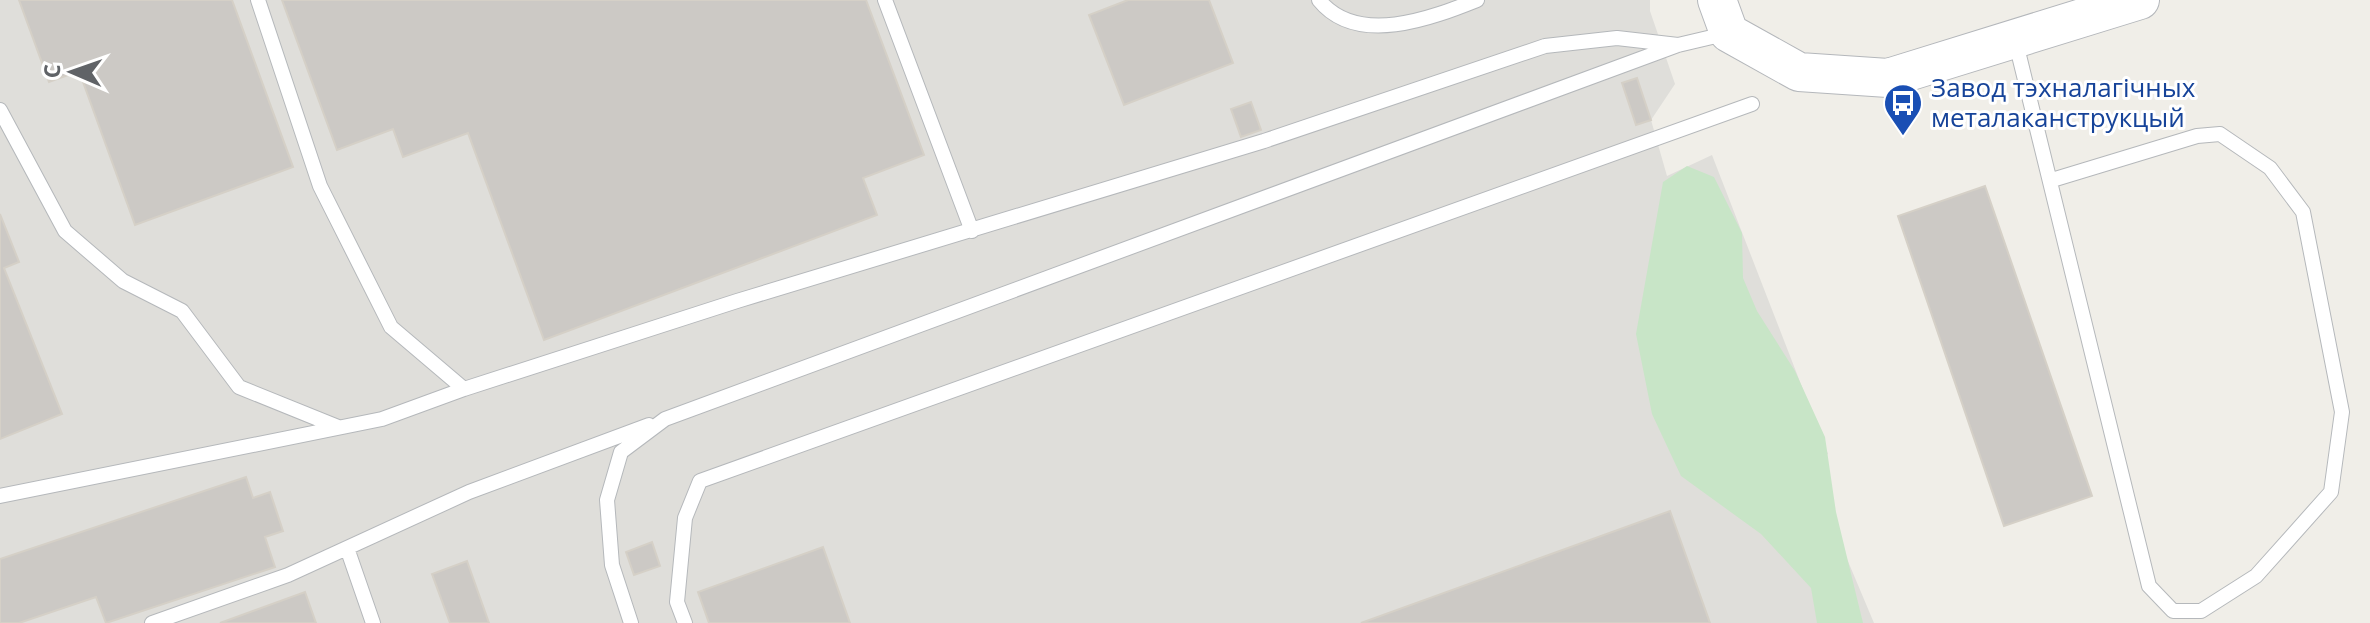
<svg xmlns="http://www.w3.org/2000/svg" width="2370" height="623" viewBox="0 0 2370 623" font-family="'Open Sans',sans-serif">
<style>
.industrial{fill:#dfdeda}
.green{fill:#c8e5c7}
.building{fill:#ccc9c5;stroke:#d5d0c7;stroke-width:2}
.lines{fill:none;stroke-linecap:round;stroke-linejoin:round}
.lane-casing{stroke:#b5b8bb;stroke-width:16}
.secondary-casing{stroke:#b4b7bb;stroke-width:40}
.lane{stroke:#fff;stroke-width:14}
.secondary{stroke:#fff;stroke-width:38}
.labels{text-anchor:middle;stroke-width:6;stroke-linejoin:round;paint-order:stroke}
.transit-label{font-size:26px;fill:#164399;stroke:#fff;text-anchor:start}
</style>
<rect width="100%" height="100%" fill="#f0eee8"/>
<path class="industrial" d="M0,0H1650V11L1675,84L1651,120L1667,176L1712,155L1828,454L1807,464L1874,623H0Z"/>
<path class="green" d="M1687,166L1714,177L1742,233L1743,278L1757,311L1795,371L1825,437L1836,512L1863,623H1817L1811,588L1761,534L1681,476L1652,414L1636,334L1663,182Z"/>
<path class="building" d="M19,0H232L293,167L135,225L79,71L49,82Z
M282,0H866L924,155L863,178L877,215L544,340L468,133L403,157L393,129L337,150Z
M1128,0H1209L1233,63L1124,105L1089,15Z
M1637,78L1651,120L1636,125L1622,83Z
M1251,102L1261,130L1241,137L1231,109Z
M1985,186L2092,496L2004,526L1898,216Z
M0,214L19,262L4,268L62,414L0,439Z
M246,477L253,498L270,492L283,531L265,537L275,567L106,623L96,597L19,623H0V559Z
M1670,511L1710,623H1361Z
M652,542L660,566L634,575L626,552Z
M823,547L850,623H709L698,592Z
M467,561L489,623H450L432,574Z
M305,592L316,623H220Z"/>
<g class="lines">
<defs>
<path id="lane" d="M258,0L320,186L391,327L464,389
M885,0L972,231
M1319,0C1357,47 1432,18 1477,0
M2015,39L2149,586L2173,611H2201L2256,576L2331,492L2342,412L2303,212L2270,168L2220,134L2197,136L2052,180
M0,110L65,231L123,281L182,311L239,387L338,427
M0,496L382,419L464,389L737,301L1264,141L1545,46L1617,38L1678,45
M347,548L373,623
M152,623L288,575L469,492L649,425
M631,623L612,565L607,500L621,452L665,419L1678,45L1729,33
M685,623L677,602L685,518L700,481L1752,104"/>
<path id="secondary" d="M1717,0L1729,33L1799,72L1888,78L2140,0"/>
</defs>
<use href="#lane" class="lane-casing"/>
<use href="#secondary" class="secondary-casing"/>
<use href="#lane" class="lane"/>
<use href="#secondary" class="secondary"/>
</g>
<defs>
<symbol id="bus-pin" viewBox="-11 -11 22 30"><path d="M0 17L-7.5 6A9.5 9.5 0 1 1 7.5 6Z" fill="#1a4fb4" stroke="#fff"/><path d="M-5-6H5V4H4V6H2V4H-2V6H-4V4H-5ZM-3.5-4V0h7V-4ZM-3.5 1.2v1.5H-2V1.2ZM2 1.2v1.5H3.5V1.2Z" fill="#fff"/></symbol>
</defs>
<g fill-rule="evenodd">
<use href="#bus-pin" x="1881" y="81" width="44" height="60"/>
</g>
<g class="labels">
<g class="transit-label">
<text x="1931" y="97">Завод тэхналагічных<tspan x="1931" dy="30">металаканструкцый</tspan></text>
</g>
</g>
<g transform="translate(72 72) rotate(272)" stroke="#ffffff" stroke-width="6" paint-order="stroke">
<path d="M0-6L14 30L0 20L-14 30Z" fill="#606367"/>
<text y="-12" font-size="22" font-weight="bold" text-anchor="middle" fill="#606367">С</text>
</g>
</svg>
